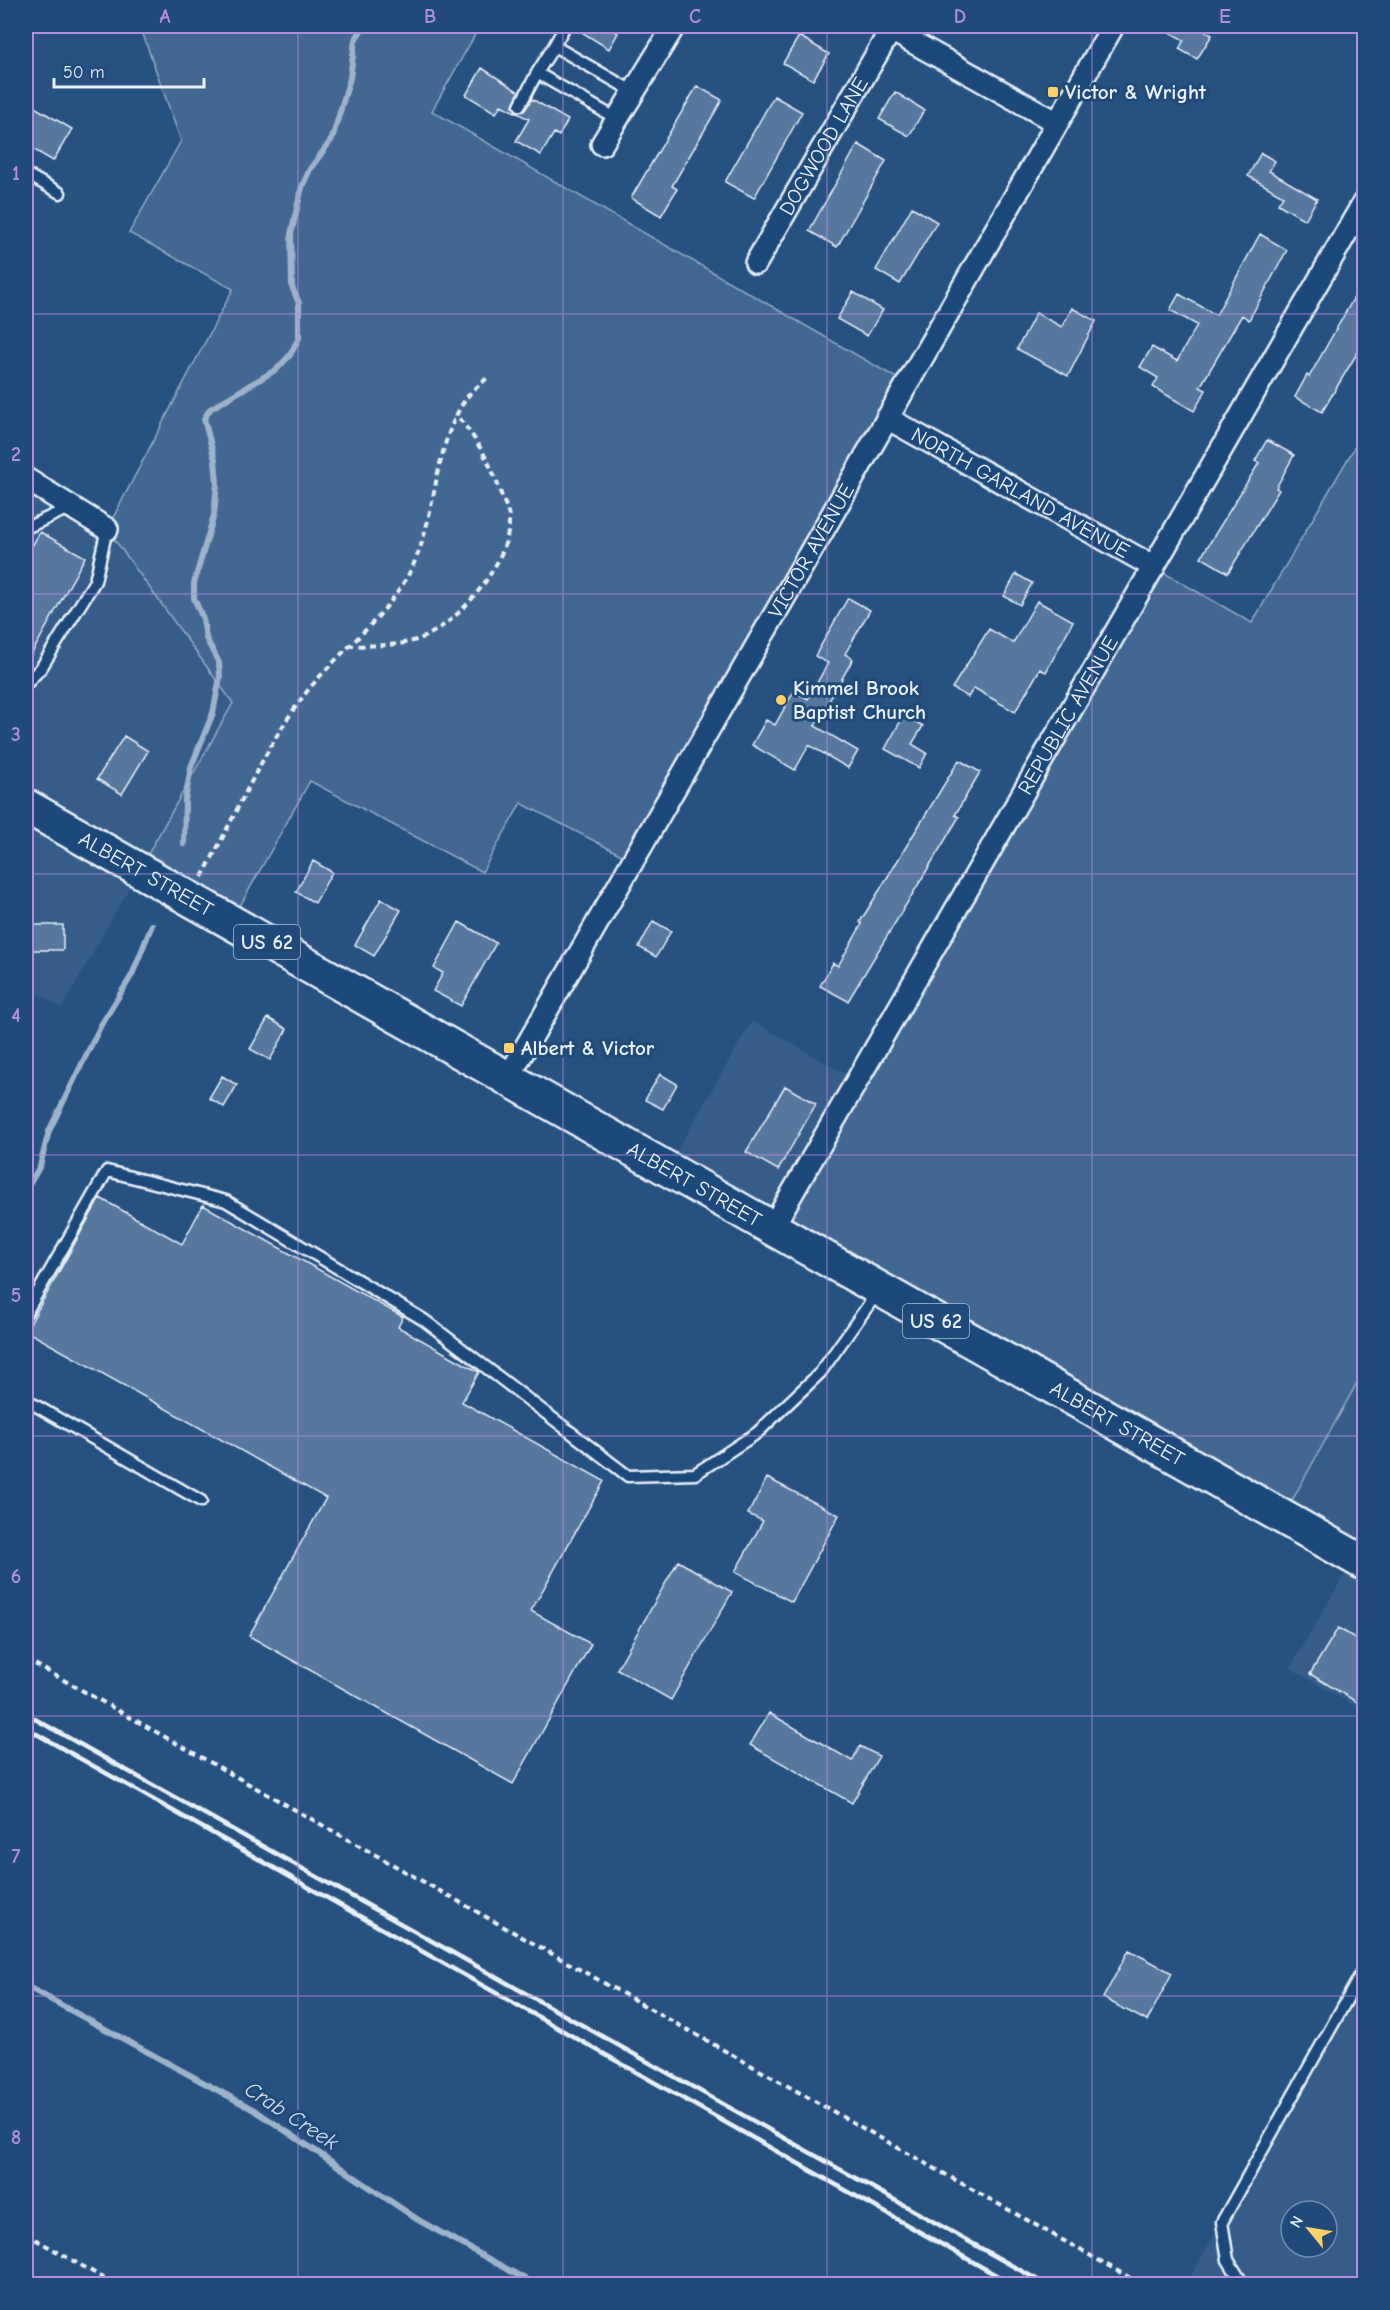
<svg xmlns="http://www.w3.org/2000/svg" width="1390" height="2310" viewBox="0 0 1390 2310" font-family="'Comic Neue',sans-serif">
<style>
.built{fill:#355d88;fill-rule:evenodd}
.green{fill:#436891;stroke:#96acc4;stroke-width:1.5}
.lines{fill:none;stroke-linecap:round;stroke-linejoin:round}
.stream{stroke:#9db3c9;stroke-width:6}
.building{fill:#57789d;stroke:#e8f1f8;stroke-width:1.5}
.lane-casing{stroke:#e8f1f8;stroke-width:15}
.street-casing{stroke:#e8f1f8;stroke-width:26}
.primary-casing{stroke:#e8f1f8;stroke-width:38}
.path{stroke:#e8f1f8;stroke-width:4;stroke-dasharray:6 4.5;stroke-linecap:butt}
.lane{stroke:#1f4a7a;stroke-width:10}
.street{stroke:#1f4a7a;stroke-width:21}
.primary{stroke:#1f4a7a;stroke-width:33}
.rail{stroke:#e8f1f8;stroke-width:4.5}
.grid{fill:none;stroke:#b28edc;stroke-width:1.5;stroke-opacity:0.55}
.poi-dot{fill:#ffd166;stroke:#1f4a7a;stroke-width:2}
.labels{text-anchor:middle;stroke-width:6;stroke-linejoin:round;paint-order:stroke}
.shield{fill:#1f4a7a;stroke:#acbfd2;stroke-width:1.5}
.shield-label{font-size:20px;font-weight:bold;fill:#e8f1f8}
.poi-label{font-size:21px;font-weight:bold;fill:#e8f1f8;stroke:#1f4a7a;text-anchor:start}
.street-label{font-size:21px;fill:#e8f1f8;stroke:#1f4a7a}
.water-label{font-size:22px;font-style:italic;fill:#d5e2ec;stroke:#1f4a7a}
.neatline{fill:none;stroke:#b28edc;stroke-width:2}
.grid-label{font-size:20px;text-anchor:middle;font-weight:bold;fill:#b28edc}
</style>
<rect width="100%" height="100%" fill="#27517f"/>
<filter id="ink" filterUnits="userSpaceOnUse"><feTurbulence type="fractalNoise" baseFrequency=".0167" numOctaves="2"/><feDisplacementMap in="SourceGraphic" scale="12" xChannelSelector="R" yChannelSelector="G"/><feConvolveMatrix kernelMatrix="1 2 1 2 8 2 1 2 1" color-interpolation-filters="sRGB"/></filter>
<g filter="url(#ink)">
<path class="built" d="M26,479L107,529L233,703L62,1008L26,987Z
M752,1021L857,1080L772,1228L667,1168Z
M1364,1370V1712L1290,1668L1354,1558L1283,1517Z
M1364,1969V2284H1186L1222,2222ZM1291,2211H1327V2247H1291Z"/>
<path class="green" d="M140,26H480L432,111L907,384L633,861L521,803L482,872L310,781L231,922L139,870L233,703L107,529L233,289L129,233L181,141Z
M1364,431V1370L1283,1517L772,1228L1154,567L1252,623Z"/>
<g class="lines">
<path class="stream" d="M184,844L185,800L191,767L213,713L220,677L219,663L206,638L203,619L194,598V583L214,515L217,483L215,460L204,419L210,409L277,369L290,355L299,338V303L292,287L291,234L302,187L310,169L332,139L350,78L355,40L364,26
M26,1190L40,1166L49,1131L101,1025L132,975L152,925
M26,1986L256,2111L420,2221L534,2284"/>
</g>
<path class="building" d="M572,26H606L618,33L609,49Z
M1158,26H1196L1212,35L1197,59L1179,49L1184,40Z
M799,36L829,54L813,80L783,63Z
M482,68L519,92L513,105L516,111H524L532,99L568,120L559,136L554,133L541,155L516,141L529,119L501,105L496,113L466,95Z
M697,86L722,100L672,186L677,189L661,216L631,198Z
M895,92L924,110L909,136L879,119Z
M774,96L802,112L754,198L725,182Z
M26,102L72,129L53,161L26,145Z
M858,144L886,161L837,247L809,231Z
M1261,153L1275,161L1269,171L1317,199L1305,220L1278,204L1283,196L1248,176Z
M912,207L937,222L900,284L876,270Z
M1260,234L1287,250L1249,320L1242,315L1200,387L1206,390L1194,411L1153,387L1158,378L1140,367L1152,347L1177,361L1197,325L1170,310L1179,294L1216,315Z
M1365,278V340L1322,412L1295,397L1307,375L1309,377Z
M853,292L883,310L867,336L837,319Z
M1072,308L1096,321L1068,376L1017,349L1036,313L1062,327Z
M1267,440L1294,455L1276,488L1279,490L1228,573L1201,557L1259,463L1255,461Z
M40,532L85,557L26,664V557Z
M1016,574L1032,583L1020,605L1004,596Z
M848,598L870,610L845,654L853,659L815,726L858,751L848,768L809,745L795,770L752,745L766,720L775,725L794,691L808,699L828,663L815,656Z
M1037,601L1073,621L1046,672L1040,669L1015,712L974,688L968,697L952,688L989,629L1013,643Z
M904,715L923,726L912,744L927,753L919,768L885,749Z
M124,736L148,751L122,794L97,779Z
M959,760L980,772L955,815L959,817L848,1001L820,986L833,963L838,966L862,924L860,922Z
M313,861L332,872L315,903L296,892Z
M381,899L401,910L374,956L355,945Z
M653,921L671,931L656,957L639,947Z
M459,922L496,943L461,1006L433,991L443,973L434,968Z
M26,925H63V950H26Z
M268,1018L287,1029L270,1060L250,1049Z
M660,1074L677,1084L663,1109L645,1100Z
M222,1076L237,1085L224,1107L209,1098Z
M785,1086L816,1104L778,1170L746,1152Z
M100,1198L182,1244L203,1205L403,1317L398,1327L479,1372L462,1402L604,1481L531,1611L591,1644L513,1784L249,1636L326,1498L26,1331Z
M767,1478L839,1515L792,1602L735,1572L763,1521L748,1514Z
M678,1561L732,1592L671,1700L617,1669Z
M1338,1628L1365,1644V1707L1310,1674Z
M769,1713L852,1761L860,1746L879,1756L852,1803L750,1745Z
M1129,1950L1172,1973L1147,2021L1103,1998Z"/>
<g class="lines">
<defs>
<path id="lane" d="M554,46L565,26
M520,105L537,73
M617,119L537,73L554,46L634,92
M26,174L60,193
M26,528L71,507
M26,684L41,668L95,581L107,529
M26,1313L107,1171L226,1201L424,1320L628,1476L695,1474L757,1433L820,1373L877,1293
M26,1400L201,1501
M1243,2284L1228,2260L1222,2222L1364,1969"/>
<g id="street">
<path d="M884,26L1056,122"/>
<path d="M602,144L674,26"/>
<path id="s1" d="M756,263L893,26"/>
<path id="s2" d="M887,418L1154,567"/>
<path d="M26,479L107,529"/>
<path id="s3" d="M508,1078L1113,26"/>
<path id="s4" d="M772,1228L1364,202"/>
</g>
<g id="primary">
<path id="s5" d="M26,806L1364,1563"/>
</g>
</defs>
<use href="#lane" class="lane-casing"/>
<use href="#street" class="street-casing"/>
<use href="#primary" class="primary-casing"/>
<path class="path" d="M348,646C371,645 395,647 416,640C456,628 511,562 509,519C509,512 505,504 502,497C492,465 478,441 456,414
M202,877C233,820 264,749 302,698C337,651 392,616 415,561C437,510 434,447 465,400C470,392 480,385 487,378
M26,1659L1141,2284
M26,2234L114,2284"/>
<use href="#lane" class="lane"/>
<use href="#street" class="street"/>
<use href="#primary" class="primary"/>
<path class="rail" d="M26,1714L1045,2284
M26,1728L1012,2284"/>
</g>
</g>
<path class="grid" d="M298,26V2284M563,26V2284M827,26V2284M1092,26V2284M26,314H1364M26,594H1364M26,874H1364M26,1155H1364M26,1436H1364M26,1716H1364M26,1996H1364"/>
<g class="poi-dot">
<rect x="1047" y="86" width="12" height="12" rx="3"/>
<circle cx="781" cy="700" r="6"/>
<rect x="503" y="1042" width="12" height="12" rx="3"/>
</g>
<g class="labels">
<g class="shield">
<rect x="234" y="925" width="66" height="34" rx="4.5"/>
<rect x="903" y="1304" width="66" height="34" rx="4.5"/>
</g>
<g class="shield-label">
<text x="267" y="949">US 62</text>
<text x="936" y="1328">US 62</text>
</g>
<g class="poi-label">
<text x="1065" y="99">Victor &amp; Wright</text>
<text x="793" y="695">Kimmel Brook<tspan x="793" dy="24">Baptist Church</tspan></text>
<text x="521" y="1055">Albert &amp; Victor</text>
</g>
<g class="street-label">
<text dy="7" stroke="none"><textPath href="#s1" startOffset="135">DOGWOOD LANE</textPath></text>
<text dy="7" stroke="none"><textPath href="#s2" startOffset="153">NORTH GARLAND AVENUE</textPath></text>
<text dy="7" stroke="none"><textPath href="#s3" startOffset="608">VICTOR AVENUE</textPath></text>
<text dy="7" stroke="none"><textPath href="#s4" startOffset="592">REPUBLIC AVENUE</textPath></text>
<text dy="7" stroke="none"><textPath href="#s5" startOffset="138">ALBERT STREET</textPath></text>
<text dy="7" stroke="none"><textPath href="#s5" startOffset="768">ALBERT STREET</textPath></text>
<text dy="7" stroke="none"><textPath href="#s5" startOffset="1254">ALBERT STREET</textPath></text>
</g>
<g class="water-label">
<text transform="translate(292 2115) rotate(33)" y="8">Crab Creek</text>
</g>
</g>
<rect width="1390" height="2310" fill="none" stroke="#1f4a7a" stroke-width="66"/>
<g transform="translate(1309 2229) rotate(300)"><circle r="28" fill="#1f4a7a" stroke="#6f8dac" stroke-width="1.5"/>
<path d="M0-4.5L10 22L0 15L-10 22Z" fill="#ffd166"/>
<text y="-9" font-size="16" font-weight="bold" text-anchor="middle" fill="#e8f1f8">N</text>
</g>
<path d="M54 78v9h150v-9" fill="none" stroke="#e8f1f8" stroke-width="3"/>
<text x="63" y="78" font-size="18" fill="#e8f1f8" stroke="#1f4a7a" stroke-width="4.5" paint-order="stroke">50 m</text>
<rect x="33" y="33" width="1324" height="2244" class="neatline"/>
<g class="grid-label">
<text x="165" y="23">A</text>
<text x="430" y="23">B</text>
<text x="695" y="23">C</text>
<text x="960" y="23">D</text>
<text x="1225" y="23">E</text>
<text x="16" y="180">1</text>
<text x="16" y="461">2</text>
<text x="16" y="741">3</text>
<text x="16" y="1022">4</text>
<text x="16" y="1302">5</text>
<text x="16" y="1583">6</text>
<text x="16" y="1863">7</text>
<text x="16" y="2144">8</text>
</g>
</svg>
